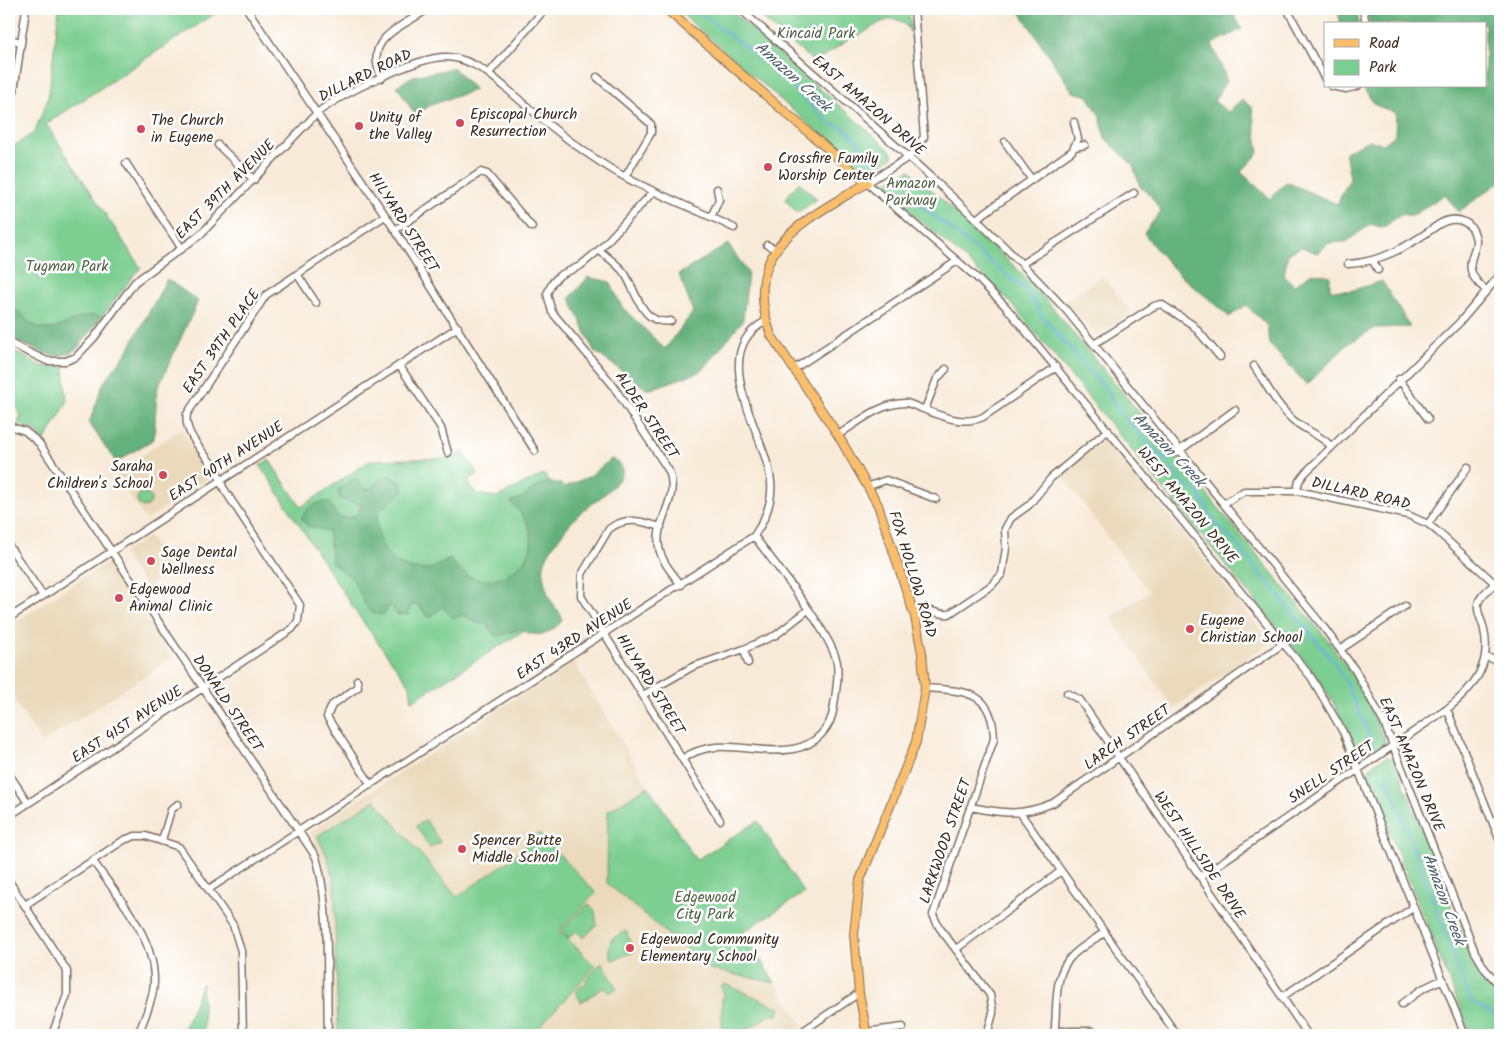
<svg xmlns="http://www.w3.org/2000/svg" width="1509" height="1044" viewBox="0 0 1509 1044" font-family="Kalam,sans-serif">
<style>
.built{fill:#ead9ba}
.green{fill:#7bce91;stroke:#5b7c58}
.forest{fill:#64b17b;stroke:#506e4c}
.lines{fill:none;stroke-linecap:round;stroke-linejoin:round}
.stream{stroke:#6eb1e3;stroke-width:2}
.minor-casing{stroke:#7d6d5f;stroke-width:9}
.major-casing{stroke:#7d6d5f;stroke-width:10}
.minor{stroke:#fff;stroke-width:6}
.major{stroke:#fabe6d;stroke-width:8}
.poi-dot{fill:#d1495b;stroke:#fff;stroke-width:2}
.labels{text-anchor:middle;stroke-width:5;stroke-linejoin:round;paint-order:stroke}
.park-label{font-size:15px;fill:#516346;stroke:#fff}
.street-label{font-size:15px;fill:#3b2a1e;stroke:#fff}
.poi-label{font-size:15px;fill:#3b2a1e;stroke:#fff;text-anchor:start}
.water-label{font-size:16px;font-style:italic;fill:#4f606d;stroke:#fff}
</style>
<rect width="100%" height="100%" fill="#fff"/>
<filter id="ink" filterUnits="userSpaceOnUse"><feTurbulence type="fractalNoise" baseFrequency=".02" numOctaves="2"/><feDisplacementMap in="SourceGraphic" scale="10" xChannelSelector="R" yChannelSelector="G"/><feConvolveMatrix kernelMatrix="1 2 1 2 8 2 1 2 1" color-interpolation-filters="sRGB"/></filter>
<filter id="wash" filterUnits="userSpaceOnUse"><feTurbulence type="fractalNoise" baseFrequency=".0096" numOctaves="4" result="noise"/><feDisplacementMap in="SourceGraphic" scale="20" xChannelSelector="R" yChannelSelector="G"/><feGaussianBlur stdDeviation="1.12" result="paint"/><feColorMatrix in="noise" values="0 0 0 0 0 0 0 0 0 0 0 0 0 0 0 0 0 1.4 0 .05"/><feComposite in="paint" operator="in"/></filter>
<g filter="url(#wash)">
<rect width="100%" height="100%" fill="#f8ead8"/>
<path class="built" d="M1102,276L1132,313L1097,336L1065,301Z
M181,429L212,476L146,520L114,474Z
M1106,437L1269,641V643L1173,709L1111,617L1149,592L1061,474Z
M149,536L169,567L147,589L123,553Z
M106,563L110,564L172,658L42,743L9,693V626Z
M573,661L648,786L608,811L709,969L775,983L803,1025L788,1035H332L328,885L322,861L309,832Z"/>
<path class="green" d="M59,9H222L46,124L141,268L133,276L78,348L70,353L59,356L46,354L9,338V149L34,133L48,99Z
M676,9H729L891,151L893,157L870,172L863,171Z
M751,9H909L911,33C897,5 873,27 855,39L852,37L815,63Z
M910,170L1015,267L1041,294L1327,639L1357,682L1386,742L1379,751L1364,759L1359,757L1333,702L1316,675L1010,302L966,260L883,189L887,182Z
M799,182L817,199L797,213L785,199Z
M9,348L41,366L64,367L67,403L44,442L37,432L18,423L21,416L9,397Z
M463,452L478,474L467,481L477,494L497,497L544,474L567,509L528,576L552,613L412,701L410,686L358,615L260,465L269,460L301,507L371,460L453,458Z
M137 500a7 7 0 1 1 14 0a7 7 0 1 1-14 0Z
M1387,757L1394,759L1456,918L1482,973L1486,985H1492L1500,991V1035H1471L1367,776C1368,766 1378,760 1387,757Z
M648,786L696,860L758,821L804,893L743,932L775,983L709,969L607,883L608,811Z
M375,800L457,897L511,859L539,833L596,893L559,930L595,966L532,1035H338L334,880L326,854L317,836Z
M426,820L440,842L430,848L416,826Z
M588,904L595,911L597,925L583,938L576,931L569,938L561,930Z
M626,931L634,952L612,960L609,949L611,939Z
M602,962L617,988L609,993L605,987L581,1002L575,991L587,982L585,980Z
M202,983L204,1035H182Z
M725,984L780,1008L777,1016L772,1014L739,1035H722V998L725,996L721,987Z"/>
<path class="forest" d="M1018,9H1231L1242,29L1212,44L1227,80L1214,101L1228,112L1242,99L1252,108L1259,153L1241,172L1270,199L1286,182L1337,204L1350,178L1345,152L1369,140L1383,144L1395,135L1396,113L1375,105L1364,89L1367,86H1485V24H1370L1366,9H1500V182L1458,212L1445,194L1412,216L1401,214L1383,228L1371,224L1346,242L1329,243L1317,253L1301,247L1288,254L1284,275L1294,285L1312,273L1330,276V290L1350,291L1382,281L1410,327L1376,328L1349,343L1307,385L1269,344L1267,326L1246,305L1229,317C1218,305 1206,297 1194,287C1175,272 1157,252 1144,233L1161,211L1150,195L1140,187L1133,165L1105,138L1100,116L1088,96L1073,92Z
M1337,9H1356L1359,24H1341Z
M454,68L475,90L431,105L415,115L397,86L413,76Z
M728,244L748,273L743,320L702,371L648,390L594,351L570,298L588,277L610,282L622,307L665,349L693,312L679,274Z
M167,279L198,301L157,390L154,439L116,462L89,423L104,382L127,352Z
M9,306C22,311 28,327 45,329C63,331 82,309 101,317C83,341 71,367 37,350C28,345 19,339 9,338Z
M611,459C646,471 589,505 580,513C570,523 551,546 546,559C540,572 546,593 553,604C557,610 562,613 562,621C550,635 536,639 520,629L499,636L495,635L486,624L477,623L463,615L453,618L442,607L432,616L427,617L421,608L416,604L410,606L409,614L397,615L392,606L388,607L385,614C362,617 363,593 353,580C347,572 338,569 332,562L328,531L308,526L302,519C305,507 318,501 329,502L337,516C345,519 350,518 358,514L361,505L340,499L338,490L354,479L359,481L364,489H371L380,479L390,475L401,483L404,490L378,512C374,546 392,573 429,569C435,568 444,562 450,559C456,565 462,573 470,577C490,588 528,569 531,545C533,527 522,514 510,502C530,498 542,471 565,487L590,476Z"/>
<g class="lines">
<path class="stream" d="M695,9L773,68L831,125C852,125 861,149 872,164
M912,198L1027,291L1045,320L1107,390L1120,413L1150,446L1166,460L1183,483L1198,493L1216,523L1237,545L1333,661L1346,682L1374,746
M1386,773L1466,989L1472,1002L1500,1018"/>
</g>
</g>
<g filter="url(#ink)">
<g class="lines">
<defs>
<path id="minor" d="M247,9L395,230L535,451
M740,9C851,107 965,201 1066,310L1322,625L1355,670L1384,723L1475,952L1485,969L1500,986
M914,9L924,137L909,157L867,183L976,277L1005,306L1311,677L1343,732L1465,1035
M1287,9L1325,79
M1363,9L1366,24
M9,39L21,42
M489,73L545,9
M597,77L651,124V133L625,177
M382,78C362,39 400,28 428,9
M1331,86L1346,89L1358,86
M9,102L14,91L26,9
M1005,142L1032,180
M218,145L254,180
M1075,147L1085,145
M126,163L182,249
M654,191L599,250L580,266L560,275L552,283L547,294L552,312L612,384L669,471C680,500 654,520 659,547C661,561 673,574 681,585
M711,217L719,200L717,189
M976,219L1072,151L1078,139L1074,122
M395,230L481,172L487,174L532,227
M767,245L775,249
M599,250C607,257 619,265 625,274C637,293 642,326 671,321
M1373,261L1378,270
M1023,263L1134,193
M1348,264C1383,262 1410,245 1438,225C1453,215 1473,219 1476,240C1477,250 1468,258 1471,270C1473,279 1480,285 1487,291
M297,274L316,303
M9,343L47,361H66L76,357L94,338L135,282L200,235L317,113C340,95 419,55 448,57C475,59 496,79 515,96C549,126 585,155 625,177C660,196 698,210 734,228
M1094,344L1154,306L1161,304L1193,325L1220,357
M399,365L441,428L448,453
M1254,366C1266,384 1277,406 1293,420C1305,430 1320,435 1331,446
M794,369L957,261
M1399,379L1428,419
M925,409L937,379L946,369
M9,426L25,431L39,443L316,857C331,907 326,981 328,1035
M838,435C859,422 881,402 907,403C931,411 959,428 983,417L1056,367
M1176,453L1235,410
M869,486L886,480L936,499
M1297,491L1299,481L1305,473L1460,322L1500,275
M1225,503L1244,491H1297L1408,515L1428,524L1438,532L1500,588
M1428,524L1468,467
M661,527C642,521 626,516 609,529L582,574L581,596L720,820
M9,546L43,596
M912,609C928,607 939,616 949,614L992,585L1002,574L1006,548L1005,529L1011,518L1029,505L1051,478L1108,430
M9,618L458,327
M1341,649L1405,606
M1485,657L1500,661
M748,663L744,649L776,635L808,610
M357,680L358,687L332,705L327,717L371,785
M925,688C965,691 993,690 994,739L933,915L939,927L990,995L993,1013L987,1035
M1067,693L1080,700L1308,1035
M643,695L692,667L744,649
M1447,709L1500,841
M682,759C720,734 752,756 793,749C816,745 832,728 834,705C836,692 839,677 837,663C832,634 774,563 754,536
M9,774L28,803
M971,807C1004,814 1022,816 1053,803L1284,643
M1021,814L1177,1035
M9,816L292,629L298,621L300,605L224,489C221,483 220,476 216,470C206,454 183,434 187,414L266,295L385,216
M162,840L171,810L178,804
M93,861C117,896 154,935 154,980C154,999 144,1018 138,1035
M1200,877L1447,709C1473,689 1492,665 1484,630C1483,622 1476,612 1478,604C1479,596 1490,589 1495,583
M9,881L67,971V995L52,1035
M209,889L754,536C765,520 773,503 771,482C767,436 704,353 766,321
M25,905L124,840L135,836H146L179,847L233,925L241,951L243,1035
M956,949L1061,871
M1282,997L1414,907
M1402,1004L1422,989L1443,979
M1055,1031H1092
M866,1032L903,1027
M797,1035L859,993
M1054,1035C1058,1011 1052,976 1071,957C1080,947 1094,940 1105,932"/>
<path id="major" d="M666,9L867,183C805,221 739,247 771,335L838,435L878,505L915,617L922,653L925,688L916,742L860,880L854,934L859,993L867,1035"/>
</defs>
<use href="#minor" class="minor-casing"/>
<use href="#major" class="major-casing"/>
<use href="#minor" class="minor"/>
<use href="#major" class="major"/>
</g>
</g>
<g class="poi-dot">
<circle cx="460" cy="123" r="5"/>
<circle cx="359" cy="126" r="5"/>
<circle cx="141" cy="129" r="5"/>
<circle cx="768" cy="167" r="5"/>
<circle cx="163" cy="475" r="5"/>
<circle cx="151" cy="561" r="5"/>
<circle cx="119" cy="598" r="5"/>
<circle cx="1190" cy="629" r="5"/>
<circle cx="462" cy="849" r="5"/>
<circle cx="630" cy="948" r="5"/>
</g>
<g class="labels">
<g class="park-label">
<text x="816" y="38">Kincaid Park</text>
<text x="911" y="188">Amazon<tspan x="911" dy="17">Parkway</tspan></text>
<text x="67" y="271">Tugman Park</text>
<text x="705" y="902">Edgewood<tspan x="705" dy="17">City Park</tspan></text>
</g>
<g class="street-label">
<text transform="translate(365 75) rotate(-26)" y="5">DILLARD ROAD</text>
<text transform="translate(869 105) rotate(41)" y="5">EAST AMAZON DRIVE</text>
<text transform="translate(225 189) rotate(-45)" y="5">EAST 39TH AVENUE</text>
<text transform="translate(404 222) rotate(57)" y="5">HILYARD STREET</text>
<text transform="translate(221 341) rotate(-55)" y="5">EAST 39TH PLACE</text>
<text transform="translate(647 415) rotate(56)" y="5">ALDER STREET</text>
<text transform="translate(226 461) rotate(-33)" y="5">EAST 40TH AVENUE</text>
<text transform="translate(1361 493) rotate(13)" y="5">DILLARD ROAD</text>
<text transform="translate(1188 505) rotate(50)" y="5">WEST AMAZON DRIVE</text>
<text transform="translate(913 574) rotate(73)" y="5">FOX HOLLOW ROAD</text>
<text transform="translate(574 639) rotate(-33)" y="5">EAST 43RD AVENUE</text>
<text transform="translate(651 684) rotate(58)" y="5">HILYARD STREET</text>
<text transform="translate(228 703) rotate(56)" y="5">DONALD STREET</text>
<text transform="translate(127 724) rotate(-33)" y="5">EAST 41ST AVENUE</text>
<text transform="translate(1127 737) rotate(-35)" y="5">LARCH STREET</text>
<text transform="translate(1412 764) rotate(67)" y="5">EAST AMAZON DRIVE</text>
<text transform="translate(1331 772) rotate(-34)" y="5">SNELL STREET</text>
<text transform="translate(945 841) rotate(-71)" y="5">LARKWOOD STREET</text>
<text transform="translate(1200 855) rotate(56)" y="5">WEST HILLSIDE DRIVE</text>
</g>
<g class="poi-label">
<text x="470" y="119">Episcopal Church<tspan x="470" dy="17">Resurrection</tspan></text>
<text x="369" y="122">Unity of<tspan x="369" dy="17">the Valley</tspan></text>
<text x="151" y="125">The Church<tspan x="151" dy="17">in Eugene</tspan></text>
<text x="778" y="163">Crossfire Family<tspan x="778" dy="17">Worship Center</tspan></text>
<text x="153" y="471" text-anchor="end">Saraha<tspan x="153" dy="17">Children's School</tspan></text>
<text x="161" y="557">Sage Dental<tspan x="161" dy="17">Wellness</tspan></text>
<text x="129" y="594">Edgewood<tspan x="129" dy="17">Animal Clinic</tspan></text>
<text x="1200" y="625">Eugene<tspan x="1200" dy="17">Christian School</tspan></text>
<text x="472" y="845">Spencer Butte<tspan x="472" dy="17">Middle School</tspan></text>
<text x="640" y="944">Edgewood Community<tspan x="640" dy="17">Elementary School</tspan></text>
</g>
<g class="water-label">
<text transform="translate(794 76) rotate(42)" y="6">Amazon Creek</text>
<text transform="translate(1170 449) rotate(46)" y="6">Amazon Creek</text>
<text transform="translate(1445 899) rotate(70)" y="6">Amazon Creek</text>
</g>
</g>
<rect width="1509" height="1044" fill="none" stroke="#fff" stroke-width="30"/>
<rect x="1324" y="22" width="162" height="65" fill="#ffffff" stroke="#b1aaa5"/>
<rect x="1334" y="39" width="25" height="8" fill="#fabe6d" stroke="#b1aaa5"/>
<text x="1369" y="48" font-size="15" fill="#3b2a1e">Road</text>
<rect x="1334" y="60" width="25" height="15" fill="#7bce91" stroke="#b1aaa5"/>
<text x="1369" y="72" font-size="15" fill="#3b2a1e">Park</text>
</svg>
